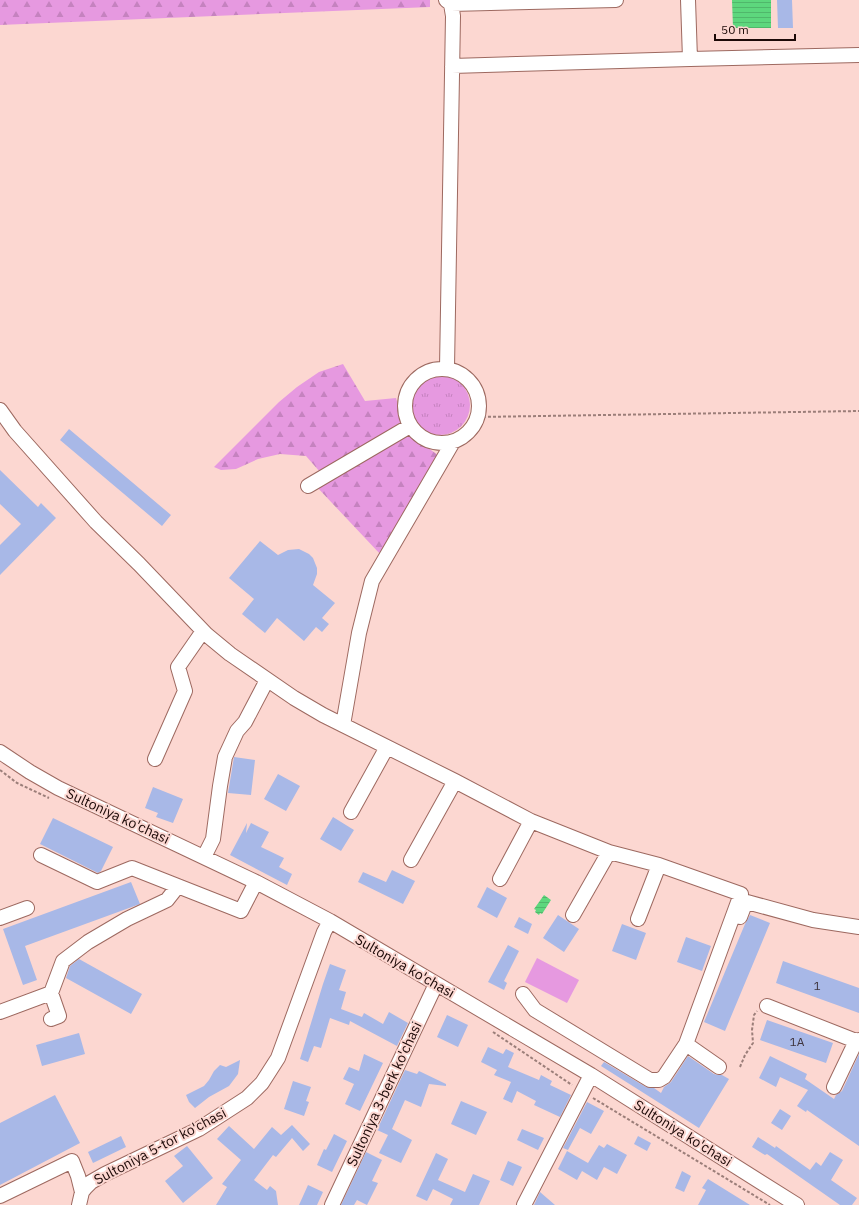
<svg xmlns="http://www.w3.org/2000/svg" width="859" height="1205" viewBox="0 0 859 1205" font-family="'IBM Plex Sans',sans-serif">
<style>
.grass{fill:url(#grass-tufts)}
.forest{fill:url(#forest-firs)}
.green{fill:#e699e0}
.water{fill:url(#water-rules)}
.building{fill:#a8b8e7}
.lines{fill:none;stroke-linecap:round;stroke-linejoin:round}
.minor-casing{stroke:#9d6960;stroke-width:16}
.path{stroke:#9b7e79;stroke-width:2;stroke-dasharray:3 2;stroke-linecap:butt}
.minor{stroke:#fff;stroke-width:14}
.labels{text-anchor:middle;stroke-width:4;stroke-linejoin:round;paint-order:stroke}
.number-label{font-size:12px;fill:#3f353f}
.street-label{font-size:14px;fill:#1c0907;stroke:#fcd7d1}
</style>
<defs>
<pattern id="grass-tufts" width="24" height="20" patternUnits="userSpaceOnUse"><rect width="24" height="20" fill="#e699e0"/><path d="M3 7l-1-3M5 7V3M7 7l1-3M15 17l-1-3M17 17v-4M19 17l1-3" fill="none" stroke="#c582bf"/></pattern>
<pattern id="forest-firs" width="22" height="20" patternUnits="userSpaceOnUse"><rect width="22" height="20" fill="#e699e0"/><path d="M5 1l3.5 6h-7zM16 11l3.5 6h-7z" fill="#c582bf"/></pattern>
<pattern id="water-rules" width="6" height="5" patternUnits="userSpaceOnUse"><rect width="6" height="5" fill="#5dd77d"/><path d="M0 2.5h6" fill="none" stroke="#50b76b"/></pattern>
</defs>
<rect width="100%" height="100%" fill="#fcd7d1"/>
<path class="grass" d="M410 405a30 30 0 1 1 60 0a30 30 0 1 1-60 0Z"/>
<path class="forest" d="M0,0H430V7L0,25Z
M343,364L365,401L396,398L403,421L320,472L306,456L280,454L258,459L236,469L221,470L214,467L279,402L297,387L319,372Z
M408,434L438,455L381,555L316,486Z"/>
<path class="green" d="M537,958L579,980L567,1003L525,982Z"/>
<path class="water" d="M732,0H771V28H733Z
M544,895L551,900L542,914L540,913L539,915L535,912L536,910L534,909Z"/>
<path class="building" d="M777,0H792L793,28H778Z
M69,429L171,515L162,526L60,440Z
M0,470L38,507L41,503L56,518L0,575V545L21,524L0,504Z
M260,541L278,555L288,550L299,549L309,554L313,558L317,568V574L313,585L335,603L322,618L329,624L322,632L316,627L304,641L277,618L265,633L242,614L254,599L229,578Z
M234,757L255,760L251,795L228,793Z
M278,774L300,786L286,811L264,799Z
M153,787L183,799L173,823L156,817L158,813L145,808Z
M333,817L354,830L341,851L320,839Z
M53,818L113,847L101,871L98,873L40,844Z
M247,823L246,833L251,823L269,832L261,847L284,858L279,867L292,874L287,885L230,855Z
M392,870L415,881L403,904L358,882L363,872L386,882Z
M131,882L140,904L25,946L37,980L23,985L3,929Z
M487,887L507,898L497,918L477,907Z
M558,915L579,929L564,952L543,938Z
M750,915L770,923L725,1031L704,1022L745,924Z
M519,917L532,924L528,934L514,927Z
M622,924L646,933L636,960L612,951Z
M686,937L711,946L702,971L677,962Z
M508,945L519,951L504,981L507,983L504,990L488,982Z
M79,959L142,994L131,1014L66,978L70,966Z
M783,961L859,988V1013L776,983Z
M330,964L346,970L339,990L346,992L341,1009L362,1017L364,1013L383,1024L389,1012L408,1023L397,1046L350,1021L349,1025L330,1018L321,1048L314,1046L308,1062L300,1059L323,984Z
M447,1015L468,1025L458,1047L437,1037Z
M767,1020L833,1043L826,1063L760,1040Z
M79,1033L85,1054L42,1066L36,1045Z
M488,1047L503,1054L506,1049L514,1053L508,1067L539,1080L541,1075L552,1081L550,1085L571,1095L560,1117L534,1105L536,1101L517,1091L512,1103L503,1099L511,1082L494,1075L497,1070L481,1062Z
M364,1054L383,1063L360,1111L345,1104L354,1084L343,1079L349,1067L359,1071Z
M859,1054V1146L807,1110L806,1112L797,1106L808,1090L780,1077L776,1087L759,1078L770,1056L807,1074L805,1079L834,1099L836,1095L842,1091Z
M688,1056L714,1074L718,1075H722L729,1079L699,1128L601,1066L604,1062L646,1087L654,1088L661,1093L664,1087L671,1082Z
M240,1060L238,1074L229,1086L209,1097L195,1108L189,1102L186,1095L204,1086L209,1080L214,1071L220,1065L226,1067Z
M405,1070L417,1074L419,1071L446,1084V1086L429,1084L421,1107L405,1100L392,1129L412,1140L401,1163L379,1153L388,1135L377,1130Z
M293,1081L311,1087L306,1101L309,1102L304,1116L284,1109Z
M55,1095L80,1143L0,1185V1123Z
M461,1101L487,1112L476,1135L451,1124Z
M587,1102L604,1111L591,1134L580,1128L568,1150L563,1148Z
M780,1109L791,1116L782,1130L771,1123Z
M292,1125L310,1144L303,1151L292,1138L276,1157L273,1155L254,1180L267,1190L270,1186L276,1191L278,1205H216L227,1187L222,1184L241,1160L217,1139L229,1126L254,1149L272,1127L281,1135Z
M522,1129L544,1138L538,1150L517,1140Z
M334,1134L347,1141L332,1172L317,1165L324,1149L326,1150Z
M121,1136L126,1147L93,1163L88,1152Z
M638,1136L651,1143L647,1151L634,1144Z
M758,1137L775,1148L776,1146L810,1170L816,1162L821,1166L830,1152L843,1160L831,1180L857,1198L852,1205H840L767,1154L765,1155L752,1147Z
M607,1144L627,1155L617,1174L604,1167L597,1180L582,1171L577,1180L558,1169L567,1151L588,1163L599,1145L604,1148Z
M187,1146L213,1178L183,1203L165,1181L183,1166L174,1156Z
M366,1152L382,1160L372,1181L378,1183L367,1205L357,1200L354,1205H341Z
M436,1153L448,1159L438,1180L465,1192L473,1174L490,1181L479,1205H450L453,1199L433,1189L427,1201L416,1196Z
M508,1161L522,1167L513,1186L500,1180Z
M682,1171L691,1176L684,1192L675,1188Z
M708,1179L750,1205H698L706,1190L702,1188Z
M308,1185L323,1192L317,1205H299Z
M540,1192L555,1205H534Z"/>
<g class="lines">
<defs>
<path id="minor" d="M446,0L451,4L453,16L447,368
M688,0L690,59
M451,4L616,0
M452,66L690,59L859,55
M405 406a37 37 0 1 1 74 0a37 37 0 1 1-74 0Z
M0,410L15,431L96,522L139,564L207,635L230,654L294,698L323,715L455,781L531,821L609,852L659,865L741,894L686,1044L664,1077L659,1080H650L535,1010L523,994
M308,486L410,426
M343,725L359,633L372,581L453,442
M0,752L30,772L58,788L256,882L330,921L591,1075L797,1205
M155,759L185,691L178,667L203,631
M351,812L387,747
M41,855L97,882L132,868L241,911L256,882
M204,857L213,839L220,786L225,757L237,731L245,722L267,680
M411,860L455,781
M500,879L531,821
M573,915L609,852
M740,917L745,904L747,902L813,920L859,927
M0,918L27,908
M638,919L659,865
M767,1006L856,1041L859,1040
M0,1012L51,993L63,961L88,942L127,919L167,900L178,886
M51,1019L59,1016L51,993
M686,1044L719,1067
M834,1087L856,1041
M0,1196L72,1161L78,1176L82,1192
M79,1205L82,1192L86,1187L91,1182L105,1174L199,1129L247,1098L262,1083L278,1058L324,932L330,921
M332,1205L436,984
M524,1205L591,1075"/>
</defs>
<use href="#minor" class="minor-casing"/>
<path class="path" d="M478,417L859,411
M0,770L17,783L49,798
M493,1032L572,1085
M740,1067L745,1055L753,1043L752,1030L754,1015L757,1011
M593,1098L770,1205"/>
<use href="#minor" class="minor"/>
</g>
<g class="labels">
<g class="number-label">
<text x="817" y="990">1</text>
<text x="797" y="1046">1А</text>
</g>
<g class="street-label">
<text transform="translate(118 816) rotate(25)" y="5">Sultoniya ko'chasi</text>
<text transform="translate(405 966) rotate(30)" y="5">Sultoniya ko'chasi</text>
<text transform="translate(384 1094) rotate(-65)" y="5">Sultoniya 3-berk ko'chasi</text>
<text transform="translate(683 1133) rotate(32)" y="5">Sultoniya ko'chasi</text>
<text transform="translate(160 1146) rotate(-28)" y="5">Sultoniya 5-tor ko'chasi</text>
</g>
</g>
<path d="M715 34v6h80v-6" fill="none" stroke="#1c0907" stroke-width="2"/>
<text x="721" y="34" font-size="12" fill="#1c0907" stroke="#fcd7d1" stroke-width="3" paint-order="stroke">50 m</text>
</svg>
